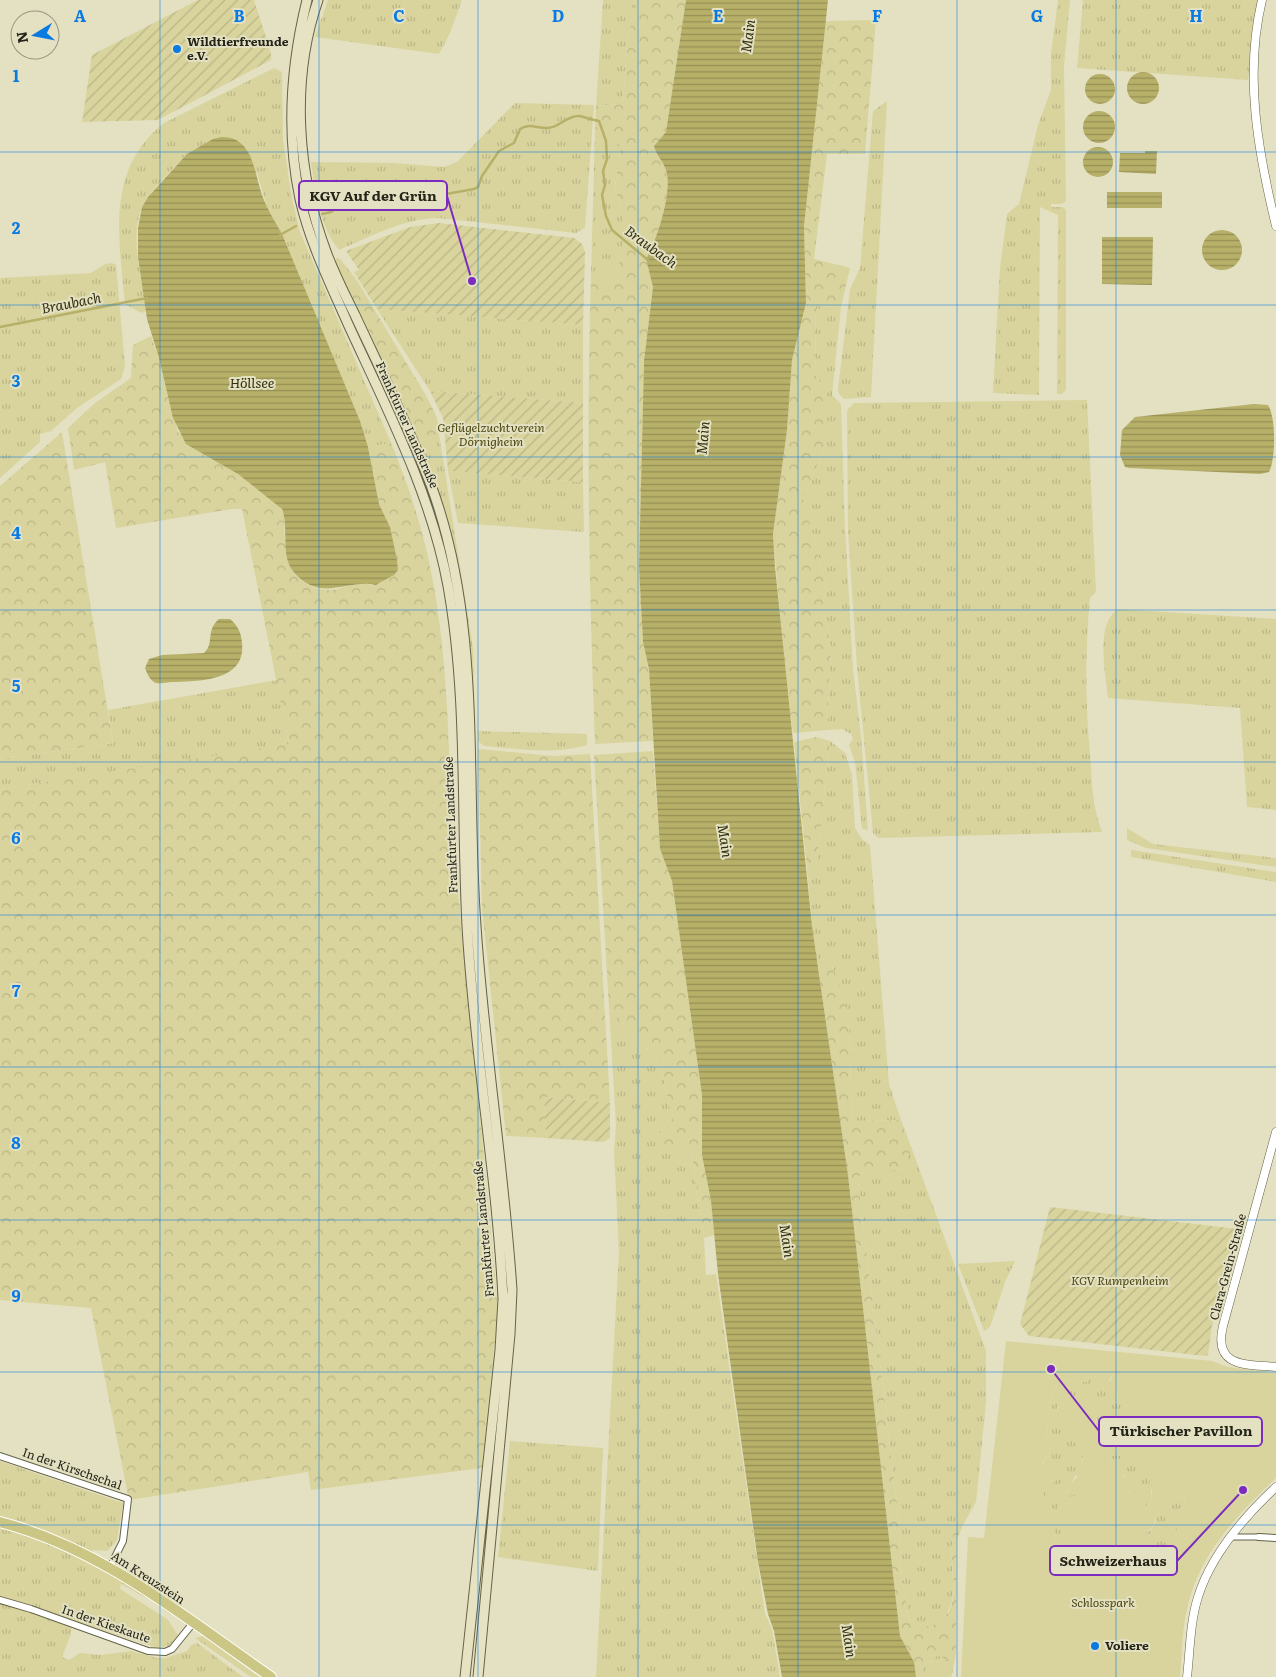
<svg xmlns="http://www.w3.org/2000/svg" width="1276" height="1677" viewBox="0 0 1276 1677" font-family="Literata,serif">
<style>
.grass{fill:url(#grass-tufts)}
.forest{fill:url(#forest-crowns)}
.park{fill:#d9d49d;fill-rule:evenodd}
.garden{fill:url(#garden-furrows)}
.water{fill:url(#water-rules)}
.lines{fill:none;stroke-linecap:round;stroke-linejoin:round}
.stream{stroke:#b7b069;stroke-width:2.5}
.pedestrian-casing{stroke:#656348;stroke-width:7}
.minor-casing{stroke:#656348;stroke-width:8}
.tertiary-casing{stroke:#656348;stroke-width:9}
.secondary-casing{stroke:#656348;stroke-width:11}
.primary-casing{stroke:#fff;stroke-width:12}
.pedestrian{stroke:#fff;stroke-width:5}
.minor{stroke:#fff;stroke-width:6}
.tertiary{stroke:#fff;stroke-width:8}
.secondary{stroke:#e6e2c2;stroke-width:9}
.primary{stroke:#ccc685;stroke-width:10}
.grid{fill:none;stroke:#097ae2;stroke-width:1;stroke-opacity:0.55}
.poi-dot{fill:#097ae2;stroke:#e3e1c2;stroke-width:2}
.labels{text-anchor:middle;stroke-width:4;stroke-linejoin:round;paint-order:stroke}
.poi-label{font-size:12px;font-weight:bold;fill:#242318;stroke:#e3e1c2;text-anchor:start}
.street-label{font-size:12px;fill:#242318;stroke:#e3e1c2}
.park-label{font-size:12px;font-style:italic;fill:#4d4811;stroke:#e3e1c2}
.water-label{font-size:14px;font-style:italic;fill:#322f0f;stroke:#e3e1c2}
.grid-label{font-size:16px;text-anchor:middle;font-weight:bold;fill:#097ae2;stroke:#e3e1c2;stroke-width:4;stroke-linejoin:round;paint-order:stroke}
.leader{fill:none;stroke:#7b2cbf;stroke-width:2}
.callout-dot{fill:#7b2cbf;stroke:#e3e1c2;stroke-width:2}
.callout{fill:#e3e1c2;stroke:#7b2cbf;stroke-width:2}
.callout-label{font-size:14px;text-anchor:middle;font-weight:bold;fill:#242318}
</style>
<defs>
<pattern id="grass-tufts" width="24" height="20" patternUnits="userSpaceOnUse" patternTransform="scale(1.25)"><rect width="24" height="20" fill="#d9d49d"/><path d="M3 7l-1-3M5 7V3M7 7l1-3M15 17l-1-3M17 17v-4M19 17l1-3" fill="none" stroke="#bab686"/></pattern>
<pattern id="forest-crowns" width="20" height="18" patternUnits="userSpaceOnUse" patternTransform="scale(1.25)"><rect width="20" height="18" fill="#d9d49d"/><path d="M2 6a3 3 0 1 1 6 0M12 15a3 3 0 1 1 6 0" fill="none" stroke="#bab686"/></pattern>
<pattern id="garden-furrows" width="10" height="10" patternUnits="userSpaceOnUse" patternTransform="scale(1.25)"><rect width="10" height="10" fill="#d9d49d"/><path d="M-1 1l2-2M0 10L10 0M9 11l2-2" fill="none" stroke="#bab686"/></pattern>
<pattern id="water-rules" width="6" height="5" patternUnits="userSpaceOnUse" patternTransform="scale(1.25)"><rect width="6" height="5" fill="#b7b069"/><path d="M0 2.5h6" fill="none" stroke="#958f55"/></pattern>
</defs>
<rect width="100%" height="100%" fill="#e3e1c2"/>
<path class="grass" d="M328,0H462L450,33L439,54L315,37Z
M603,0H635L627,46L623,104L596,106Z
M1058,0H1070L1064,67L1066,201L1062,204H1051V207H1063L1066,210V390L1062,394H1057L1058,215L1040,207L1039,395L993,393L1000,268L1007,214L1019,204L1038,125L1051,90V54Z
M1083,0H1259L1248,80L1077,68Z
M274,68L282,72L283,139L291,194L300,232L391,443L368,447L282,234L267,207L257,173L187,154C174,168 159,182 148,197C125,229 143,276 147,311L141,313L125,304C119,238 105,169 164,123Z
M887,101L871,397L844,399L839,394L838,389L850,289L860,268L873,111Z
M515,103L594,105L585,228L576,233L438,218C402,219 372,236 339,250C320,227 315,191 311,162L394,163L444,167L457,162Z
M595,128L621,146L615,187L623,217V254L611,280L591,277Z
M337,258L340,259L356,279L346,287L334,262Z
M112,263L116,265L125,366L121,379L77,408L51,431L40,434V442L0,478V278L91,273L105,264Z
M816,306L841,307L832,395L841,404L845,527L853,669L861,737L868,830L862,829L855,762L849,745L853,739L851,734L842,729L827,730L831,648L823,607L826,584L803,498L827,443V393L815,375Z
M377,309L583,325V403L430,391Z
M1087,400L1096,592L1090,598C1085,650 1085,701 1090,754C1092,782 1092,806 1102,832L878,838L873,833L857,667L848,532L847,411L854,403Z
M439,434L473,648L475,731L473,730L459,581L416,443Z
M448,471L583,482L584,532L458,523Z
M1119,609L1276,619V810L1247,807L1240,708L1108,698C1106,675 1094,622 1119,609Z
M277,680L289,745L0,789V759L113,743L108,710Z
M478,731L587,734V745C554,755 518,749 484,746L478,741Z
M830,741L845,753L852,775L855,828L862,839L870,845L889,1084L901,1120L852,1121L849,1026L833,967H818L812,926L807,869L816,870Z
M1127,828L1153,844L1276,858V867L1146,848L1127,840Z
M1131,850L1276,872V882L1131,857Z
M609,1008L661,1064L672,1119L657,1134L691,1149L704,1238L706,1275L716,1274L761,1587L765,1614L772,1629L780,1677H596L619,1250L614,1152L616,1125Z
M913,1152L986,1351V1402L976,1502L963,1525L957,1523C944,1549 961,1591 948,1611C945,1617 936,1623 931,1628L915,1624L908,1616L901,1568L897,1503L858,1181L859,1174L904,1169L909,1153Z
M1015,1261L1005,1282L990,1327L984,1331L958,1264Z
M1107,1370L1115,1371L1109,1380C1115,1388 1121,1394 1115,1403L1118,1401L1125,1403L1127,1413L1132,1410L1131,1418L1127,1423L1128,1427H1119L1104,1422L1112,1432L1108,1445H1104L1092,1435L1097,1419L1073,1395L1057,1406V1413L1050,1414C1049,1400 1052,1390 1062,1380L1087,1382V1376L1095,1378Z
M1219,1415L1228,1424L1219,1438L1206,1428Z
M1048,1423L1072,1428L1076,1432L1070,1437L1078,1439L1087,1447C1081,1465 1074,1481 1063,1497L1082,1484L1089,1483L1077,1502L1066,1503L1071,1529L1057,1545L1053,1540L1056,1534L1039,1514L1036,1505L1044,1498V1477L1048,1466L1052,1469L1049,1487L1060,1465H1042L1051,1450L1046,1439Z
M510,1441L603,1448L598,1571L498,1557Z
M1117,1455L1148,1461L1147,1473L1150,1478L1152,1500L1146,1507L1140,1496L1127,1489V1478L1116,1467L1110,1465L1111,1456Z
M0,1461L123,1503L117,1540L107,1551L93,1550L88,1561L122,1580L169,1610L171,1615L152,1601L121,1584L120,1589L167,1619L178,1635L169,1646L158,1648L72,1620L71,1634L62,1657L69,1660L80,1653L101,1655L131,1651L157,1658H165L187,1651L191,1645L197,1643L243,1677H0Z
M1175,1497L1184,1499L1185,1506L1175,1514L1179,1527L1176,1531L1172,1527L1171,1532L1175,1534L1172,1542L1167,1541L1172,1550L1168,1555L1163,1550L1156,1552L1154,1542L1145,1532L1150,1531L1155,1523L1156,1515L1170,1506Z
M204,1636L254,1673L260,1677H251L195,1638Z
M938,1655L945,1659L946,1674L952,1675L951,1677H922L923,1666Z"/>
<path class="forest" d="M635,0H686L666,132L654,146C656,155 663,161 666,170C673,191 657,240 646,259L653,287L644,361L639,567L643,642L649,669L653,741L595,744C589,588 586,433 591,277L611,280L623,254V217L615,187L621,146L595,128L596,106L623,104L627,46Z
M876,20L865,154H827L814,259L850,268L841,307L816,306L815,375L827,393V443L803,498L826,584L823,607L831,648L827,730L793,733L786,684L773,534L787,430L792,360L806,303L804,226L825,21Z
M356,279L427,397L437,418L439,434L416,443L346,287Z
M151,336L159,358L168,398L178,432L247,480C258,493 279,499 285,516C282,548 290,591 331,590C341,589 351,584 361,583C366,583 371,586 376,585C381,584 395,574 398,570L390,528L379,504L368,447L391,443C413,495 429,550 437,606C450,689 448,775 455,858C468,1006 485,1154 497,1301V1320L482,1468L311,1490L308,1472L129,1500L91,1308L0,1300V789L289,744L242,509H232L116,528L105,462L74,470L68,428L95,403L131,378L133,345Z
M62,432L113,743L0,759V486Z
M816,737L830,741L816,871L807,869L794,742Z
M478,749L553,756L590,754L610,1103L544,1097L546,1138L506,1136L482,908Z
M653,751L660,849L672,881L702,1095V1155L711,1201L714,1235L704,1238L691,1149H661L657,1134L672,1119L661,1064L609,1008L594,755Z
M832,966L845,997L849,1026L852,1121L901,1120L913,1152L909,1154L904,1169L860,1174L858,1181L897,1503L901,1568L908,1616L915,1624L931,1627C936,1623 945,1617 949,1611C961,1590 944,1549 957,1522L963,1525L957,1539L956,1653L952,1675L946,1674L945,1659L938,1655L923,1666L922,1677H916L913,1662L900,1636L848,1175L818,967Z"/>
<path class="park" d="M1006,1341L1212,1361L1228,1367L1276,1373V1478C1239,1513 1200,1553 1188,1605C1182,1628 1182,1653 1180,1677H961L968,1537L984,1538ZM1107,1370L1114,1372L1106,1391L1112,1395L1117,1393L1118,1398L1113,1403L1118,1401L1125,1403L1127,1414L1132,1411L1127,1427L1114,1425L1110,1419L1103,1422L1112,1432L1109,1437L1103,1435L1108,1442V1445H1104L1092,1435C1097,1419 1099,1411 1089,1397L1077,1398L1064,1391L1059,1394L1057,1413H1050C1049,1400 1052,1389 1062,1380L1087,1382V1376L1095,1378ZM1219,1416L1228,1424L1219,1438L1211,1434L1207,1428ZM1048,1423L1062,1427L1067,1431L1072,1428L1076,1432L1069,1438L1078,1439L1080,1443L1087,1447L1081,1453L1084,1458L1075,1470L1077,1477L1071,1484L1068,1481L1065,1482L1068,1489L1066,1493L1062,1494L1063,1497L1075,1495L1082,1484H1088L1077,1501L1057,1506L1059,1526L1064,1530L1069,1526L1071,1529L1057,1545L1053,1540L1056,1534L1045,1521L1051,1516L1052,1510L1047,1509L1042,1516L1039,1514L1036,1505L1044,1498V1477L1048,1467L1052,1469L1049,1475L1051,1480L1048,1483L1049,1487L1058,1479L1056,1475L1062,1468L1060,1465L1042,1464L1051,1450L1046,1439ZM1117,1455L1147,1461L1140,1467L1150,1478L1149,1485L1152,1491V1500L1147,1506L1140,1496L1127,1489V1478L1123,1475L1124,1465H1110L1111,1456ZM1175,1497L1184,1499L1185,1506L1175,1514L1171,1523L1178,1527L1177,1531L1169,1525L1165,1527V1532L1175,1534L1172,1542L1166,1541L1169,1550H1172L1168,1555L1163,1550L1156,1552L1154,1542L1157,1538L1149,1536L1146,1532C1152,1530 1155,1522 1156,1515L1170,1506Z"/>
<path class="garden" d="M198,0H254L271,53V60L158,120L82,122L92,55Z
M439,223L574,238L582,244L585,252L583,325L377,309L354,272L359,270L346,251L410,227Z
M430,391L583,403V482L448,471L443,418Z
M544,1097L610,1103V1138L604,1142L546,1138Z
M1050,1207L1238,1229L1212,1326L1208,1355L1205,1356L1029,1336L1020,1324Z"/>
<path class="water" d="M686,0H828L804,226L806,303L792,360L787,430L773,534L775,567L812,926L848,1175L900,1636L914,1662L916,1677H782L774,1631L768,1614L758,1562L718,1274L711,1201L702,1155V1095L672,881L660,849L649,669L643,642L639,567L644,361L653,287L646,259C657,240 673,191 666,170C663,161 656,155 654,146L666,132Z
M1127 88a16 16 0 1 1 32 0a16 16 0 1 1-32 0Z
M1085 89a15 15 0 1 1 30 0a15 15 0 1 1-30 0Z
M1083 127a16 16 0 1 1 32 0a16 16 0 1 1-32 0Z
M221,137C253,136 254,172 262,195C267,209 275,221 282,234L360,421L368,447L379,504L390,527L397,560L398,570L394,575L376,585C350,579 326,599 302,580C295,574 289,568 287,558C284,544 287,520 282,509L238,474L186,444L173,418L159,358L147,319L138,257V228L142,207L148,197L187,154L213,139Z
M1083 162a15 15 0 1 1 30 0a15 15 0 1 1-30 0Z
M1145,151H1157L1156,174L1119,172L1120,153H1145Z
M1107,192H1162V208H1107Z
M1202 250a20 20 0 1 1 40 0a20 20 0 1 1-40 0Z
M1102,237H1153L1152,285L1102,284Z
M1254,404L1268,405C1276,417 1276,459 1269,472L1260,474L1129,468L1125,467L1120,455L1122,430L1135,417Z
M219,619H230C238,626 241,632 242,643C246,682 198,681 172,682C167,682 161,684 156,683C150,681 147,673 145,668L149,659L162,655L204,653C215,643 205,631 219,619Z"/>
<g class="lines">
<path class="stream" d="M322,214L331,212L343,203L364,209L378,205L389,198L418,191L435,196L474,189L478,187L482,176L499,151L514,143L520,129C530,123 536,128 546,128C558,129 567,115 579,116C585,117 592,120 599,121L606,141L607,159L603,171L605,185L602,195L606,216L612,230L648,260
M280,235L296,226
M0,327L147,298"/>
<defs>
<path id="pedestrian" d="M1232,1537H1259"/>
<path id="minor" d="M0,1456L128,1499L123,1541L110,1567
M1259,1537L1276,1538
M0,1600L31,1609L148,1651L165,1652L172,1649L193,1623"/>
<path id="tertiary" d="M1262,0C1244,75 1258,152 1276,226
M1276,1132L1223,1326C1213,1368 1246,1364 1276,1367
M1187,1677C1190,1651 1190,1622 1198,1597C1211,1555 1245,1516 1276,1487"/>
<path id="secondary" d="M307,0C291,65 286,133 300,199C310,243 330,283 348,324C387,409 431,493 448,586C468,698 461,813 467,926C474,1051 497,1174 503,1299L500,1350L465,1677
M318,0C290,81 297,175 327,254C335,275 345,295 355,315C381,371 409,427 431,485C483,626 465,779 476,926C484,1047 504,1168 512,1290L510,1334L478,1677"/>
<path id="primary" d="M0,1522C104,1549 185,1618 271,1677"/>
</defs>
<use href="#pedestrian" class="pedestrian-casing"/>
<use href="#minor" class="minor-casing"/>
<use href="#tertiary" class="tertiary-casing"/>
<use href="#secondary" class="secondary-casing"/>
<use href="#primary" class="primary-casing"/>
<use href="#pedestrian" class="pedestrian"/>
<use href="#minor" class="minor"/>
<use href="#tertiary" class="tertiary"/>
<use href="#secondary" class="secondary"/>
<use href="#primary" class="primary"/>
</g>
<path class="grid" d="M160,0V1677M319,0V1677M478,0V1677M638,0V1677M798,0V1677M957,0V1677M1116,0V1677M0,152H1276M0,305H1276M0,457H1276M0,610H1276M0,762H1276M0,915H1276M0,1067H1276M0,1220H1276M0,1372H1276M0,1525H1276"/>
<g class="poi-dot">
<circle cx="177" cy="49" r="5"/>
<circle cx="1095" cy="1646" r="5"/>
</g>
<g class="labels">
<g class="poi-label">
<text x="187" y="46">Wildtierfreunde<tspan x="187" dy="14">e.V.</tspan></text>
<text x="1105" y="1650">Voliere</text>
</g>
<g class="street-label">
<text transform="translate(407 425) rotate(66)" y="4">Frankfurter Landstraße</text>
<text transform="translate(451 825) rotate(-92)" y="4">Frankfurter Landstraße</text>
<text transform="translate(484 1229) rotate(-95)" y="4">Frankfurter Landstraße</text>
<text transform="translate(1228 1267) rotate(-75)" y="4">Clara-Grein-Straße</text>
<text transform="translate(72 1469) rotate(19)" y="4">In der Kirschschal</text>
<text transform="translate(148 1578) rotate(33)" y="4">Am Kreuzstein</text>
<text transform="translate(106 1624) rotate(19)" y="4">In der Kieskaute</text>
</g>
<g class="park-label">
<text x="491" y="432">Geflügelzuchtverein<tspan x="491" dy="14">Dörnigheim</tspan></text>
<text x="1120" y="1285">KGV Rumpenheim</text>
<text x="1103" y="1607">Schlosspark</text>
</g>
<g class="water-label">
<text transform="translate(748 36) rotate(-82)" y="5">Main</text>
<text transform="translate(651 247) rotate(36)" y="5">Braubach</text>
<text transform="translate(71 303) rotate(-11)" y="5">Braubach</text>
<text x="252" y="388">Höllsee</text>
<text transform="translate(703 438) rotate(-85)" y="5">Main</text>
<text transform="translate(725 841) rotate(81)" y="5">Main</text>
<text transform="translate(787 1241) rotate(81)" y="5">Main</text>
<text transform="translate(849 1641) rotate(81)" y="5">Main</text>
</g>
</g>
<g class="grid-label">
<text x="80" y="22">A</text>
<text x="239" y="22">B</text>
<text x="399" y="22">C</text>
<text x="558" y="22">D</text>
<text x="718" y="22">E</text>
<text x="877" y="22">F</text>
<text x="1037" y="22">G</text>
<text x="1196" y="22">H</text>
<text x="16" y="82">1</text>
<text x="16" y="234">2</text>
<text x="16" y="387">3</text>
<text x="16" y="539">4</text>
<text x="16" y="692">5</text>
<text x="16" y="844">6</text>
<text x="16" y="997">7</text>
<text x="16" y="1149">8</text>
<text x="16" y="1302">9</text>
</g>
<path class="leader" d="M472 281L447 196M1051 1369L1099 1431M1243 1490L1177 1561"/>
<g class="callout-dot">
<circle cx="472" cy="281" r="5"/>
<circle cx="1051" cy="1369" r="5"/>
<circle cx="1243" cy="1490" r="5"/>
</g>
<g class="callout">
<rect x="299" y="181" width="148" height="29" rx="5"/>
<rect x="1099" y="1417" width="163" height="29" rx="5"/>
<rect x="1050" y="1546" width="127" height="29" rx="5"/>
</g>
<g class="callout-label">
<text x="373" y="201">KGV Auf der Grün</text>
<text x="1181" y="1436">Türkischer Pavillon</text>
<text x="1113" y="1566">Schweizerhaus</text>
</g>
<g transform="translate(35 35) rotate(260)"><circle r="24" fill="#e3e1c2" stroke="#97957e"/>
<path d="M0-4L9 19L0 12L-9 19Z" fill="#097ae2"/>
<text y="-8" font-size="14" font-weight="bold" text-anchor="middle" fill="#242318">N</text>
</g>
</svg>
